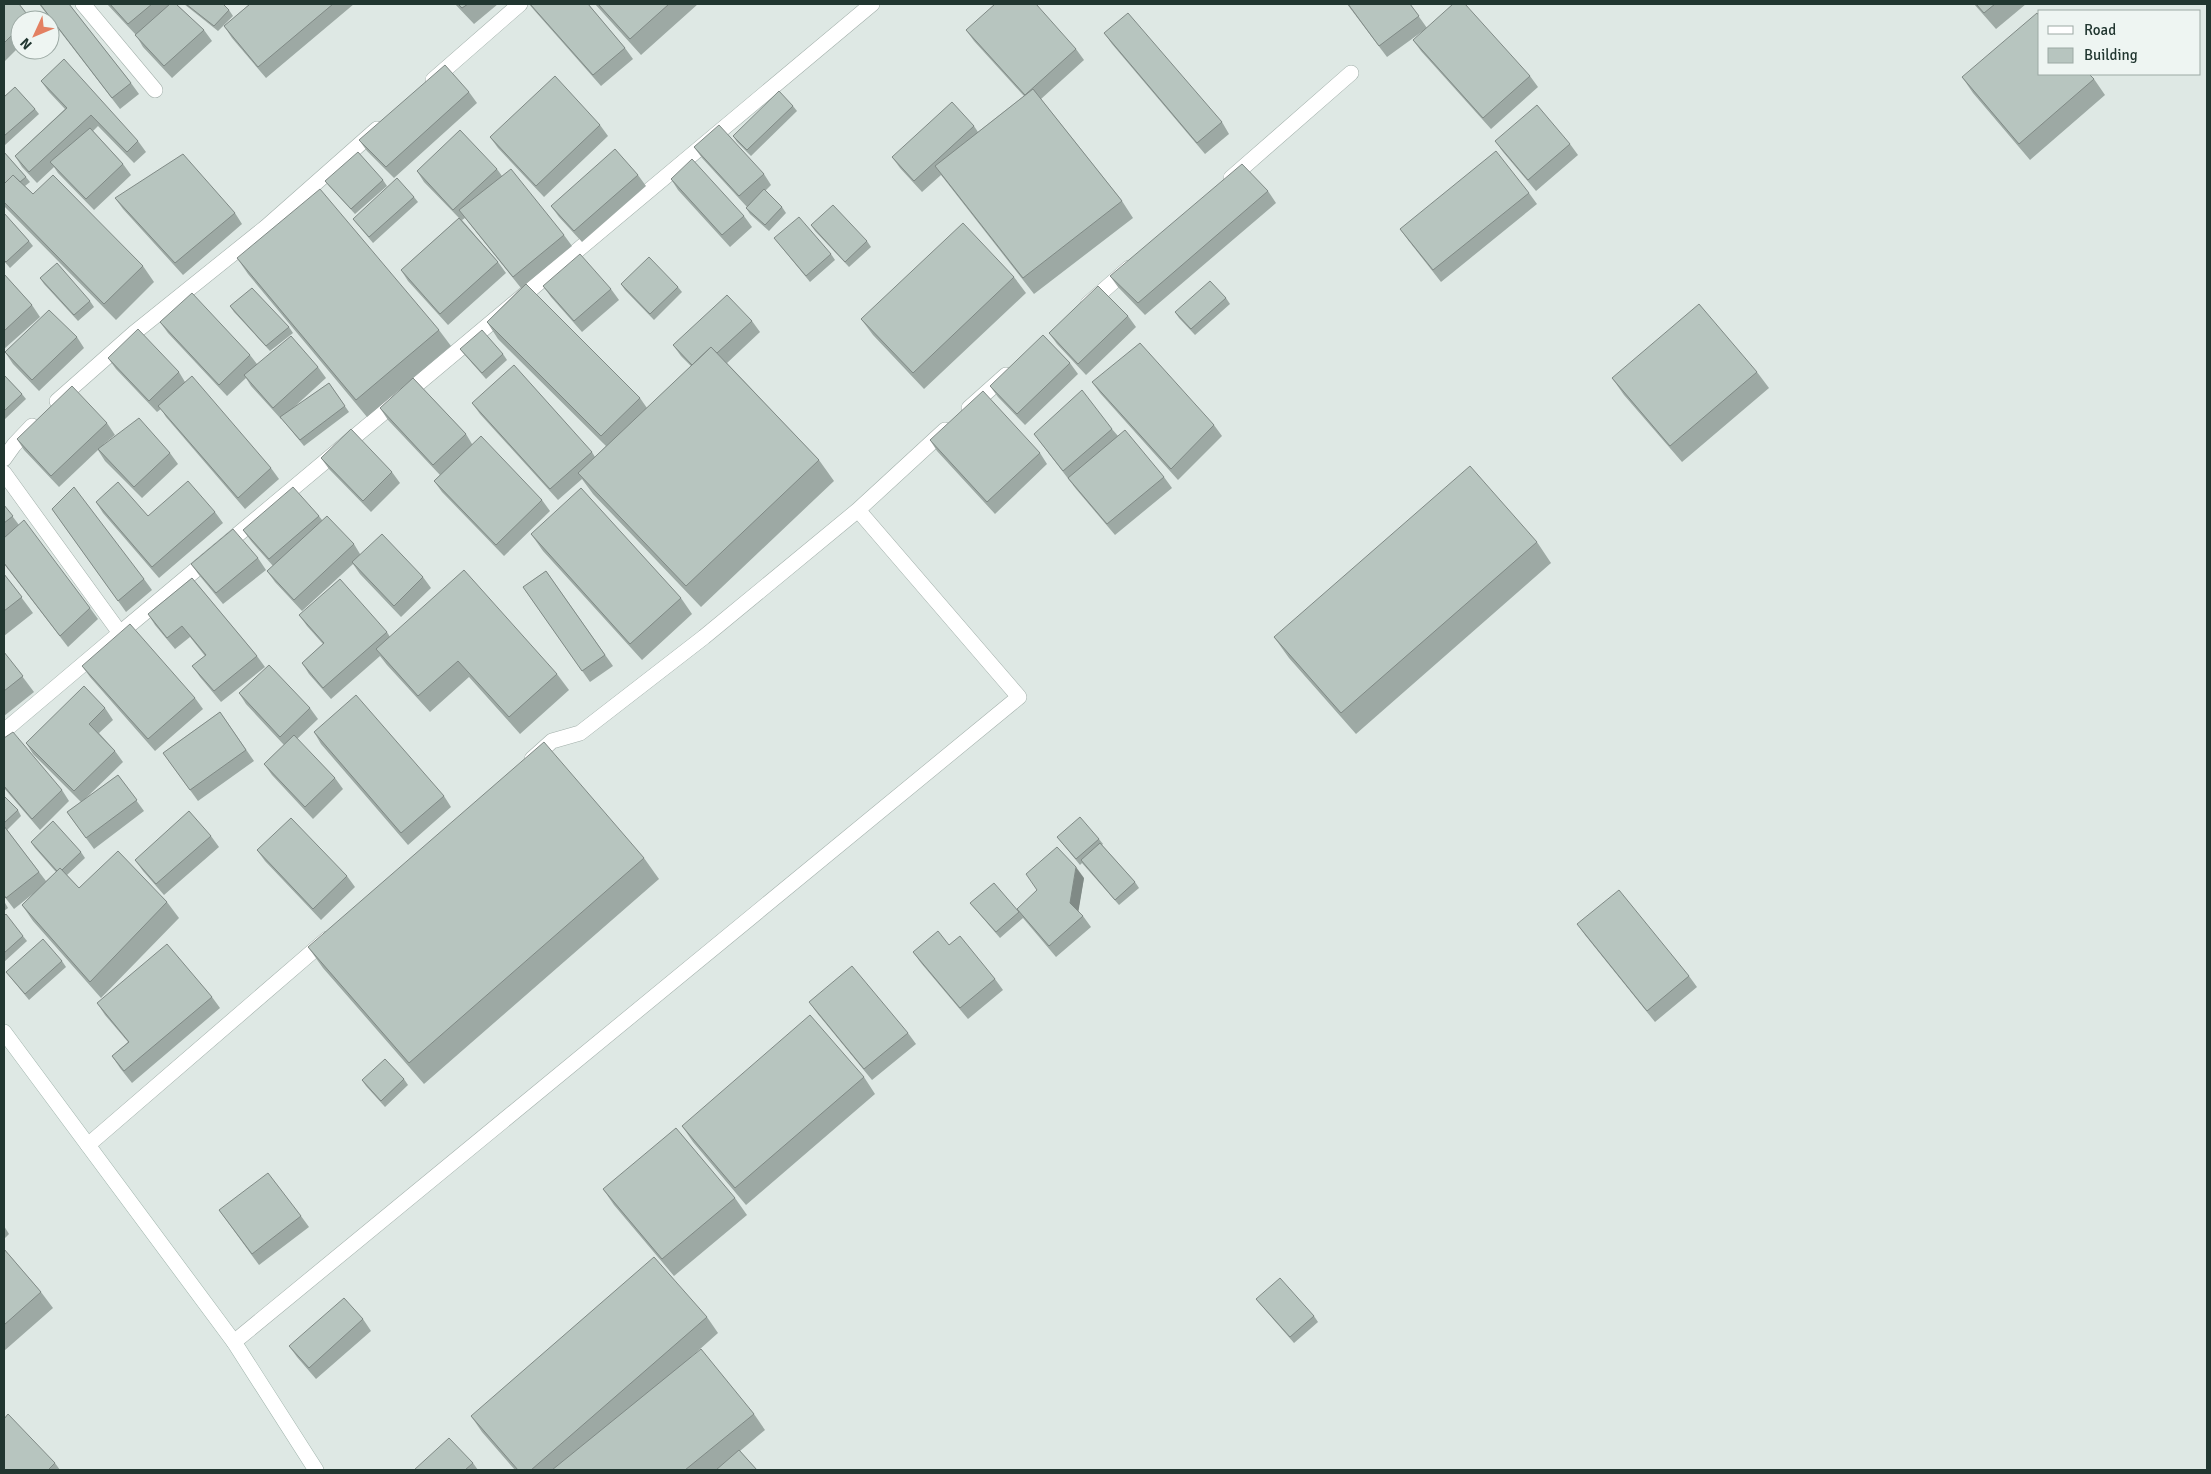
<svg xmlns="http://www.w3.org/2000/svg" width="2211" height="1474" viewBox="0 0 2211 1474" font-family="Signika,sans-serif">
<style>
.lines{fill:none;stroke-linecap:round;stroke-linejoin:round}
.service-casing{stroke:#a2afaa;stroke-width:16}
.secondary-casing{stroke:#9fb3ab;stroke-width:16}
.service{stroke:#fff;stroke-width:15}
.secondary{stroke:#fff;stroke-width:15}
.wall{fill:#9da9a4}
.shaded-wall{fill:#808a86}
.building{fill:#b7c5bf;stroke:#808a86}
</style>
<rect width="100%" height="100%" fill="#dee8e4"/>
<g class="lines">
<defs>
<path id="service" d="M83,4L155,90
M433,80L520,4
M1231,178L1351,73
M1088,304L1129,268
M57,401L134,333L266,227L377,129
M969,408L1006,375
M4,459L14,445L32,426
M4,473L120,633L4,731
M858,510L945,430
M120,633L872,4
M88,1145L327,939
M234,1342L1019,697L858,510L704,637L580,733L552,741L532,759"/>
<path id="secondary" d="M4,1032L234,1342L316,1470"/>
</defs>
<use href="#service" class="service-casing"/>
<use href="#secondary" class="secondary-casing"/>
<use href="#service" class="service"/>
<use href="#secondary" class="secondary"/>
</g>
<path class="wall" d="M4,4H19L31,20H20V46L4,62Z
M39,4H69L131,83L139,94L120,109Z
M107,4H176L204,30L212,41L172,78L143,47L136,35Z
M184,4H223L229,10L233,16L218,31Z
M250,4H354L266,78L232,38L224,26Z
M455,4H498L474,24Z
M529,4H588L625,48L633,59L601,86L534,10Z
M595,4H698L641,55Z
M1347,4H1410L1427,28L1387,57Z
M1974,4H2026L1996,29Z
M966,30L1076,49L1084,60L1041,99L1122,201L1133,218L1034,294L941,175L922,192L900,168L892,157L974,126L978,132L1024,96L974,41Z
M1104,33L1222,122L1229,134L1205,154L1112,44Z
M1413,40L1530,76L1538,87L1491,129L1421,51Z
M1962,77L2094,79L2105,95L2030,160L1973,93Z
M41,81L138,141L146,152L134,163L98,126L93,131L123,164L131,175L94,210L58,173L54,167L37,183L22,167L15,156L65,109L49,92Z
M469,92L477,103L394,178L367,151L359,140Z
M4,97L35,109L39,114L5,145L4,144Z
M793,106L797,111L751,156L737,142L733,136Z
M600,125L608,136L544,197L498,148L490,137Z
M1495,141L1570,144L1578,155L1536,191L1503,152Z
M694,147L764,174L771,185L765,191L782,207L786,213L769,231L750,214L746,208L747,207L702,158Z
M4,152L26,177L30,182L25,186L33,194L143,266L154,282L116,320L4,206Z
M497,169L502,176L564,235L572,246L526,284L640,398L647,408L691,366L681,356L673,345L752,321L760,332L727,363L819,460L834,481L701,607L593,494L582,479L558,500L480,414L472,403L592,452L595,457L606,446L498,339L487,322L525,284L521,288L465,218L462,220L498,262L506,273L448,325L408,281L401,270L459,218L424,182L417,171Z
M638,175L646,186L582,242L559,217L551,206Z
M671,179L744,216L752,227L730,247L678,190Z
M383,180L387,186L355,214L329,186L325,181Z
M1268,191L1276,203L1145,315L1118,287L1110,276Z
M1529,193L1537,204L1441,282L1408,240L1400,229Z
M414,197L418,202L373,243L357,224L353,219Z
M115,198L235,213L242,224L183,275L123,209Z
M4,213L29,241L33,246L10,268L4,261Z
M811,225L867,241L871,247L849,267L815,231Z
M774,238L831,254L835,260L810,282Z
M237,258L439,330L451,346L413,378L466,434L472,444L542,500L550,511L504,556L442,492L434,481L440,475L388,420L380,408L410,381L367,417L248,274Z
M4,274L32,305L40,317L4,349Z
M1014,277L1026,293L924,389L873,335L861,319Z
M40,278L90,301L94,307L78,321L44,284Z
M621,284L678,287L682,292L654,320L625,290Z
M543,286L611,289L619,300L582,332L551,297Z
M1226,298L1230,304L1195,335L1179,318L1175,312Z
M230,306L289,327L293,333L270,351L234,312Z
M1128,316L1136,327L1086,375L1057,344L1049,333Z
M160,322L250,355L257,364L318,367L326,378L292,409L329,383L349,412L304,446L281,418V419L251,386L246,378L227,396L168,333Z
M77,337L84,348L39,391L13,364L5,352Z
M460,349L503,354L507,360L486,379L464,354Z
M108,358L179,372L185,382L271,468L279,479L245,509L166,417L161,409L157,412L116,369Z
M1070,363L1078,374L1025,425L998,397L990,386Z
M1757,372L1769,388L1682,462L1624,395L1612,378Z
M4,375L22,394L26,399L4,420Z
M1092,382L1214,425L1222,436L1178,480L1100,393Z
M107,423L115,435L104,444L170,453L178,464L142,498L105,461L98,450L59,487L24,450L17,439Z
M1112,429L1118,436L1164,477L1172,488L1115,535L1076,489L1034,434Z
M930,440L1040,453L1047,464L995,514L937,451Z
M321,458L392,472L400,483L371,512L329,469Z
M96,502L148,516L215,512L223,523L159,578L103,513Z
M4,505L19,525L90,608L98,619L68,647L4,564Z
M52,509L144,579L152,590L126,612Z
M319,516L322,520L354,544L360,554L423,577L431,588L401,617L360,574L353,564L302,611L275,582L267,571L273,566L251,541L243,530Z
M531,534L681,598L692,614L642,660L543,551Z
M1537,542L1551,563L1356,734L1289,658L1274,637Z
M258,558L266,570L223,604L199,575L191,564Z
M546,571L613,666L590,682L523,587Z
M4,574L33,613L4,636Z
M192,578L257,656L265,667L221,702L200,677L192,666L205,656L190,637L175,649L155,625L148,614Z
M299,615L387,632L390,637L557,674L569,690L520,734L469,677L430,712L387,665L380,656L331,699L309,674L302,663L323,644L307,626Z
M4,652L34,692L4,716Z
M82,666L195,698L203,709L155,751L90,677Z
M239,693L310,708L318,719L297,739L335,778L343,789L313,819L272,775L264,764L284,745L246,704Z
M105,708L113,720L99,733L115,751L123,762L84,800L118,775L144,811L94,849L67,812L81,802L33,754L26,743Z
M220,712L254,761L198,801L163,753Z
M314,732L444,796L451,807L408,845L321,744Z
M4,738L62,790L69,801L40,830L4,788Z
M4,796L18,810L21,816L7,830L46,881L56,872L35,848L31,842L81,852L85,858L67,875L79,888L167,902L179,918L101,998L33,921L22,905L34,893L14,909L4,896Z
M211,836L219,847L164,895L143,871L135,860Z
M1057,837L1099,839L1103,844L1102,845L1135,882L1139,888L1119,905L1082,863L1080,865Z
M257,850L347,876L355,887L321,920L265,861Z
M644,858L659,879L424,1084L323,968L308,947Z
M1084,878L1078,911L1083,916L1091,927L1056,957L1023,918L1000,938L970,903L1018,911Z
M4,901L8,908L4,911Z
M4,916L23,936L27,941L4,962Z
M1577,924L1689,976L1697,987L1655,1022L1585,935Z
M949,945L995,979L1003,990L968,1019L921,963L913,952Z
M62,961L66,967L29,1000L6,972Z
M212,997L220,1008L132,1083L120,1068L112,1056L128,1042L105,1015L97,1003Z
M809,1002L908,1033L916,1044L872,1080L817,1013Z
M864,1077L875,1094L746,1205L693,1142L682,1126Z
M404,1079L408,1085L385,1107L366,1086L362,1080Z
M603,1189L735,1198L747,1215L674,1276L614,1205Z
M219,1210L301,1216L309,1227L259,1265Z
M4,1226L9,1234L4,1239Z
M4,1249L41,1292L53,1308L4,1351Z
M1256,1299L1314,1316L1318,1322L1294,1343L1260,1304Z
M707,1317L718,1333L690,1358L754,1414L765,1430L740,1451L757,1470H515L482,1432L471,1416Z
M363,1319L371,1331L316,1379L297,1357L289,1346Z
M55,1463L60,1470H4Z
M473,1463L478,1470H414Z"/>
<path class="shaded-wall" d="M1076,867L1084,878L1078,914L1070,903Z"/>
<path class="building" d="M4,4H19L30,18L28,20H20V27L4,43Z
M40,4H69L131,83L112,98Z
M110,4H152L128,24Z
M170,4H176L204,30L164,66L135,35Z
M186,4H223L229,10L214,26Z
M250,4H333L258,67L224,26Z
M458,4H468L462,8Z
M530,4H588L625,48L593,75Z
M598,4H669L630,39Z
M995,4H1036L1076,49L1025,95L966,30Z
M1348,4H1410L1419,16L1379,46Z
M1453,4H1465L1530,76L1483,118L1413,40Z
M1976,4H1995L1984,13Z
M1128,13L1222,122L1197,143L1104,33Z
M2037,13L2040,17V74H2089L2094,79L2019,144L1962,77Z
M64,59L138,141L127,152L91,115L29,172L15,156L67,108L41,81Z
M445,65L469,92L386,167L359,140Z
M555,76L600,125L536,186L490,137Z
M15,87L35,109L4,136V97Z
M1033,89L1122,201L1023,278L935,166Z
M779,91L793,106L747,150L733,136Z
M952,102L974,126L914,181L892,157Z
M1537,105L1570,144L1528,180L1495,141Z
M719,125L764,174L739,196L694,147Z
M90,128L123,164L86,199L50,162Z
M460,130L497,169L453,210L417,171Z
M615,149L638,175L574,231L551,206Z
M1496,151L1529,193L1433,270L1400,229Z
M4,152L26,177L20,182L13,175L4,184Z
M358,152L383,180L351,209L325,181Z
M183,154L235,213L175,263L115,198Z
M692,159L744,216L722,235L671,179Z
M1242,164L1268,191L1138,303L1110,276Z
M511,169L564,235L513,277L459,210Z
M13,175L33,194L53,175L143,266L104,304L4,202V184Z
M397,178L414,197L369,237L353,219Z
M320,189L439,330L356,400L237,258Z
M764,189L782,207L765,225L746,208Z
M833,205L867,241L845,262L811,225Z
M4,213L29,241L6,262L4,260Z
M799,217L831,254L806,276L774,238Z
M459,218L498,262L440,314L401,270Z
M963,223L1014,277L913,373L861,319Z
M580,254L611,289L574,321L543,286Z
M649,257L678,287L650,314L621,284Z
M57,263L90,301L74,315L40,278Z
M4,274L32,305L4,331Z
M1210,281L1226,298L1191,329L1175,312Z
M526,284L640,398L601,436L487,322Z
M1098,286L1128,316L1078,364L1049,333Z
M252,288L289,327L266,346L230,306Z
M192,293L250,355L219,385L160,322Z
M727,295L752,321L717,353L711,347L692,365L673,345Z
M1699,304L1757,372L1670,446L1612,378Z
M49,310L77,337L32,380L5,352Z
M138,329L179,372L149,401L108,358Z
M482,330L503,354L482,373L460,349Z
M1043,335L1070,363L1017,414L990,386Z
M291,336L318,367L273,408L244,375Z
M1140,343L1214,425L1171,469L1092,382Z
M711,347L819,460L686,586L578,473Z
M514,365L592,452L550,489L472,403Z
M4,375L22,394L4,411Z
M192,376L271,468L238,498L158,406Z
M413,378L466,434L433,465L380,408Z
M329,383L345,406L300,440L280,417Z
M72,386L107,423L51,476L17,439Z
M1082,390L1112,429L1063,471L1034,434Z
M983,391L1040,453L987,502L930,440Z
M139,418L170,453L134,487L98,449Z
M351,429L392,472L363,501L321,458Z
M1125,430L1164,477L1107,524L1068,478Z
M481,436L542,500L496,545L434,481Z
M1470,466L1537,542L1341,713L1274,637Z
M188,481L215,512L152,567L96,502L118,482L148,516Z
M74,487L144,579L118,601L52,509Z
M293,487L319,516L269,559L243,530Z
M581,488L681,598L630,644L531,534Z
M4,505L13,516L4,523Z
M327,516L354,544L294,600L267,571Z
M24,520L90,608L60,636L4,563V538Z
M233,529L258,558L216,593L191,564Z
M382,534L423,577L394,606L352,562Z
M464,570L557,674L509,717L458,661L418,696L376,649Z
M546,571L605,655L582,671L523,587Z
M4,574L22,597L4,611Z
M192,578L257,656L214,691L192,666L206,655L182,626L167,638L148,614Z
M340,579L387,632L323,688L302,663L324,643L299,615Z
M130,624L195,698L148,739L82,666Z
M4,652L23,676L4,691Z
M269,665L310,708L280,737L239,693Z
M84,686L105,708L89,724L115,751L74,791L26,743Z
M356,695L444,796L401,833L314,732Z
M220,712L246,750L190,790L163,753Z
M13,732L62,790L32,819L4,786V738Z
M294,735L335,778L305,807L264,764Z
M544,742L644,858L409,1063L308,947Z
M118,775L137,800L86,838L67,812Z
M4,796L18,810L4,823Z
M189,811L211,836L156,884L135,860Z
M1080,817L1099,839L1076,859L1057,837Z
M291,818L347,876L313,909L257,850Z
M53,821L81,852L62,870L60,868L57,871L31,842Z
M4,826L39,872L6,898L4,895Z
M1100,843L1135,882L1115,900L1081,860Z
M1057,847L1076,867L1070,903L1083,916L1049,946L1017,909L1037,890L1026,874Z
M118,851L167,902L90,982L22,905L60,868L79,888Z
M994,883L1019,912L996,932L970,903Z
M1619,890L1689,976L1647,1011L1577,924Z
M6,914L23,936L4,953V916Z
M938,931L949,945L960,936L995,979L960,1008L913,952Z
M43,939L62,961L25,994L6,972Z
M167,944L212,997L124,1071L112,1056L129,1042L97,1003Z
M852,966L908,1033L864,1069L809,1002Z
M810,1015L864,1077L735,1188L682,1126Z
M385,1059L404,1079L381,1101L362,1080Z
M676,1128L735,1198L662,1259L603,1189Z
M268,1173L301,1216L252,1254L219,1210Z
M4,1249L41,1292L4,1325Z
M654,1257L707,1317L531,1470H518L471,1416Z
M1280,1278L1314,1316L1290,1337L1256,1299Z
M344,1298L363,1319L309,1368L289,1346Z
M701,1349L754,1414L685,1470H552Z
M8,1414L55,1463L48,1470H4V1419Z
M449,1438L473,1463L465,1470H414Z
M739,1450L757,1470H716Z"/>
<rect width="2211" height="1474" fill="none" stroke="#213630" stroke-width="10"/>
<rect x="2038" y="10" width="162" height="65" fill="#eef5f2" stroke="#9ca9a4"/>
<rect x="2048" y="26" width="25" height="8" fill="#ffffff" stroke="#9ca9a4"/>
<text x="2084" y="35" font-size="15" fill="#213630">Road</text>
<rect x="2048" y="48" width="25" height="15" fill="#b7c5bf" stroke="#9ca9a4"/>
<text x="2084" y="60" font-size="15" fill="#213630">Building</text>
<g transform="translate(35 35) rotate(226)"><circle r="24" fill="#eef5f2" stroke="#9ca9a4"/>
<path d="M0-4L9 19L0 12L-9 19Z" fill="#e38062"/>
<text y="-8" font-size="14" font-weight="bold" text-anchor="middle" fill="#213630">N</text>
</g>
</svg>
